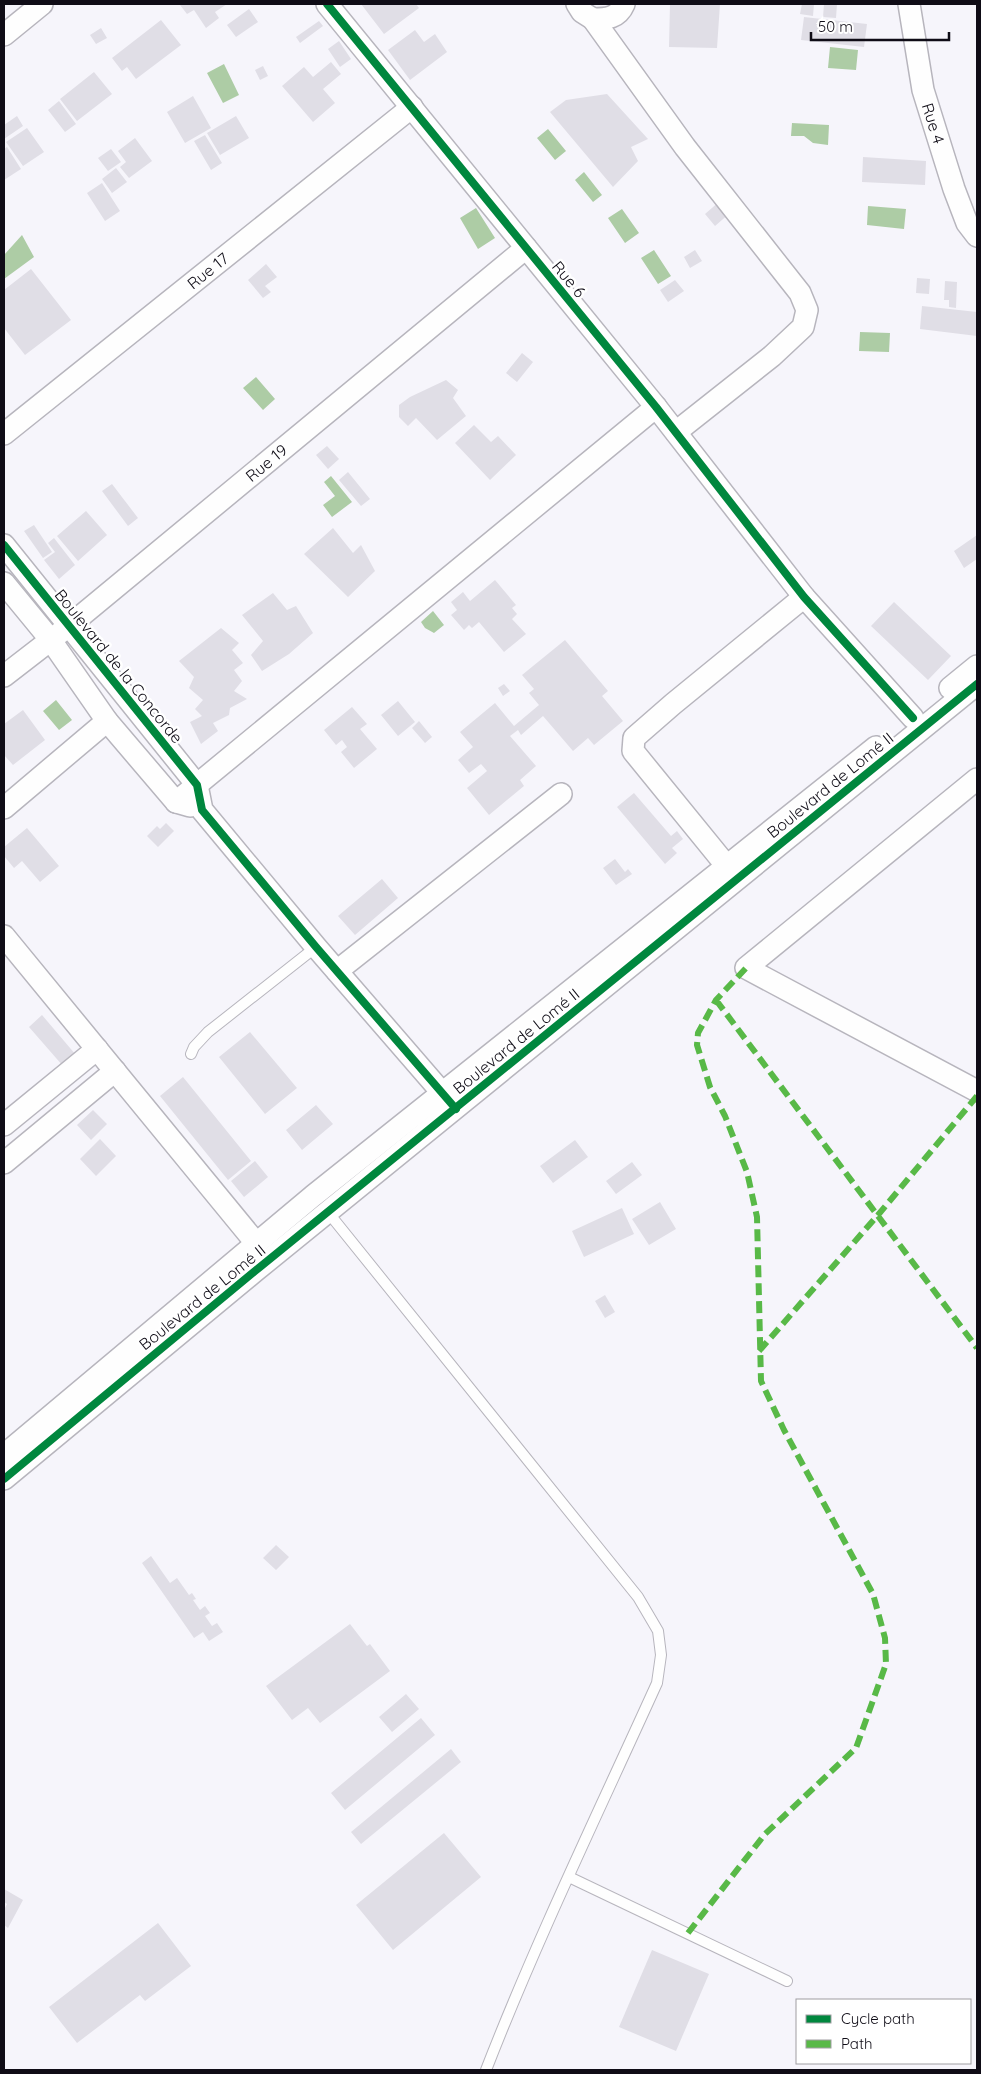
<svg xmlns="http://www.w3.org/2000/svg" width="981" height="2074" viewBox="0 0 981 2074" font-family="Quicksand,sans-serif">
<style>
.water{fill:#adcca5}
.building{fill:#e0dee6}
.lines{fill:none;stroke-linecap:round;stroke-linejoin:round}
.service-casing{stroke:#b7b5bd;stroke-width:12}
.minor-casing{stroke:#b7b5bd;stroke-width:24}
.service{stroke:#fefefe;stroke-width:10}
.minor{stroke:#fefefe;stroke-width:21}
.quiet{stroke:#58b947;stroke-width:6;stroke-dasharray:12 6;stroke-linecap:butt}
.cycleway-casing{stroke:#fff;stroke-width:11}
.cycleway{stroke:#00873e;stroke-width:8}
.labels{text-anchor:middle;stroke-width:5;stroke-linejoin:round;paint-order:stroke}
.street-label{font-size:16px;fill:#0f0c16;stroke:#fff}
</style>
<rect width="100%" height="100%" fill="#f6f5fb"/>
<path class="water" d="M830,47L858,50L856,70L828,68Z
M224,64L239,95L223,103L207,73Z
M792,123L829,125L828,145L813,143L804,136H791Z
M548,129L566,151L555,160L537,138Z
M584,172L602,195L593,202L575,180Z
M868,206L906,209L904,229L867,225Z
M476,208L495,238L478,249L460,218Z
M622,209L639,233L625,243L608,218Z
M22,235L34,257L4,279V255Z
M654,250L671,276L658,284L641,258Z
M860,332L890,333L889,352L859,351Z
M256,377L275,399L263,410L243,388Z
M331,476L352,502L332,517L323,505L335,496L324,482Z
M433,611L444,625L434,633L425,628L421,622Z
M56,700L72,720L59,730L43,711Z"/>
<path class="building" d="M182,4H227L215,12L219,18L206,28L194,10L187,14L180,5Z
M361,4H416L419,8L384,34Z
M670,4H720L717,48L669,47Z
M802,4H814L813,16L800,14Z
M824,4H837L836,18L823,17Z
M249,9L258,22L236,37L227,25Z
M804,17L867,24L864,47L801,40Z
M161,20L181,45L136,79L127,67L122,71L112,58Z
M319,21L323,26L300,43L296,37Z
M101,28L107,38L96,44L90,35Z
M415,30L424,42L435,34L447,52L410,80L388,50Z
M339,41L351,59L340,67L328,49Z
M331,62L341,74L323,89L335,103L313,122L282,86L304,67L313,77Z
M263,66L268,76L260,80L255,70Z
M94,72L112,94L77,121L60,99Z
M607,94L648,139L631,147L638,161L613,187L550,112L566,100Z
M193,96L211,128L185,143L167,112Z
M59,101L76,124L65,132L48,110Z
M17,116L23,126L4,139V125Z
M236,116L249,138L220,155L207,133Z
M27,128L44,152L23,166L6,142Z
M205,135L222,163L211,170L194,141Z
M135,138L152,161L129,178L120,167L126,162L118,151Z
M7,147L21,169L4,180V149Z
M111,149L121,162L108,171L98,158Z
M863,157L926,161L925,185L862,182Z
M116,168L127,182L112,193L102,179Z
M102,183L120,211L105,221L87,193Z
M720,201L730,213L715,226L705,214Z
M695,250L702,261L690,268L684,257Z
M266,264L277,277L265,286L271,292L263,298L248,280Z
M31,269L71,320L25,355L4,328V290Z
M917,278L930,279L929,294L916,293Z
M675,280L684,291L668,302L660,290Z
M945,281L957,282L956,308L949,307V300H944Z
M922,306L977,312V336L920,329Z
M522,353L533,362L517,382L506,373Z
M446,380L458,390L453,398L466,416L437,440L416,418L408,426L399,417V405L410,397Z
M474,425L491,442L498,436L516,455L490,480L455,443Z
M327,446L339,459L328,469L316,455Z
M348,472L370,499L361,506L339,480Z
M112,484L138,518L128,526L102,491Z
M86,511L107,535L78,561L57,536Z
M34,525L52,552L43,558L24,531Z
M333,528L353,553L361,545L375,571L348,597L304,554Z
M977,535V559L964,568L954,551Z
M54,538L75,565L59,579L44,560L55,552L48,543Z
M495,580L516,605L512,608L517,614L512,619L526,634L504,652L479,622L472,628L469,625L464,630L451,615L457,610L451,602L463,592L470,601Z
M273,593L287,610L296,606L313,633L289,654L262,671L251,655L263,641L242,615Z
M894,602L951,656L928,680L871,626Z
M221,628L239,643L232,650L243,663L234,670L242,681L234,691L247,699L230,708L229,715L213,723L218,731L201,744L190,722L202,716L195,709L203,700L189,688L194,677L179,661Z
M565,640L608,691L602,696L623,721L594,745L588,738L573,751L543,716L521,735L518,730L510,736L536,766L520,780L524,786L489,815L467,788L487,771L481,764L469,773L458,760L473,747L460,732L495,703L514,726L539,705L529,693L534,689L522,675Z
M504,684L510,691L503,696L498,688Z
M398,701L415,722L398,736L381,715Z
M352,707L367,724L360,729L377,749L354,768L341,752L347,747L342,740L336,745L324,730Z
M23,710L45,740L13,765L4,755V724Z
M419,721L432,737L425,743L412,728Z
M634,793L671,836L677,831L683,839L672,848L677,853L665,864L617,807Z
M166,823L174,831L158,847L147,836L157,826L160,829Z
M27,828L59,866L40,882L22,861L14,868L4,856V847Z
M615,859L625,872L628,869L632,874L616,885L603,868Z
M382,879L398,898L355,935L338,916Z
M42,1015L76,1055L63,1066L29,1027Z
M250,1032L297,1088L265,1114L219,1057Z
M183,1077L251,1161L228,1180L160,1096Z
M316,1105L333,1124L302,1150L286,1130Z
M93,1110L107,1124L91,1140L77,1125Z
M100,1139L116,1156L96,1176L80,1159Z
M575,1140L588,1157L553,1183L540,1166Z
M255,1161L268,1177L244,1197L231,1181Z
M632,1162L642,1175L616,1194L606,1181Z
M660,1202L676,1229L649,1245L632,1219Z
M622,1208L634,1234L584,1257L572,1231Z
M605,1295L615,1312L605,1318L595,1301Z
M276,1545L289,1557L276,1570L263,1558Z
M151,1556L170,1583L177,1578L189,1595L192,1593L196,1599L193,1600L200,1610L205,1606L210,1613L205,1616L212,1626L217,1623L223,1632L209,1641L203,1632L194,1638L142,1563Z
M350,1624L367,1646L370,1644L390,1671L320,1723L308,1708L292,1720L266,1686Z
M406,1694L419,1709L392,1732L379,1717Z
M421,1718L435,1735L345,1810L331,1793Z
M451,1749L461,1762L361,1844L351,1832Z
M444,1833L481,1877L393,1950L356,1905Z
M4,1889L23,1900L8,1928L4,1925V1910L7,1904L4,1902Z
M158,1923L191,1966L145,2001L140,1995L77,2043L49,2007Z
M652,1950L709,1974L676,2051L619,2027Z"/>
<g class="lines">
<defs>
<path id="service" d="M191,1054L194,1047L208,1032L316,947
M327,1211L638,1597L658,1631L661,1655L657,1683C599,1811 537,1939 486,2070
M569,1877L787,1981"/>
<g id="minor">
<path d="M327,4L656,407L804,597L913,718"/>
<path d="M577,4L582,12L593,19L685,147L800,293L807,310L803,327L772,356L676,432"/>
<path id="s1" d="M909,4L923,90L954,189L967,223L977,236"/>
<path d="M593,19C607,19 618,18 624,4"/>
<path d="M4,35L42,4"/>
<path id="s2" d="M4,434L412,107"/>
<path d="M4,545L197,785L202,810L316,947L451,1103"/>
<path d="M4,583L50,639L107,721L176,802L190,806"/>
<path id="s3" d="M4,676L70,625L526,248"/>
<path d="M950,688L977,666"/>
<path d="M977,779L746,968L977,1091"/>
<path d="M176,802L656,407"/>
<path d="M4,808L107,721"/>
<path d="M734,875L633,751L634,738L673,704L804,597"/>
<path d="M4,936L256,1243"/>
<path d="M337,971L561,794"/>
<path d="M4,1125L97,1049"/>
<path d="M4,1163L115,1071"/>
<path d="M4,1455L313,1196L876,747"/>
<path d="M4,1479L255,1271L977,684"/>
</g>
</defs>
<use href="#service" class="service-casing"/>
<use href="#minor" class="minor-casing"/>
<use href="#service" class="service"/>
<use href="#minor" class="minor"/>
<path class="quiet" d="M716,1000L977,1348
M759,1351L878,1215L977,1096
M688,1933L765,1834L856,1748L886,1664L885,1638L873,1594L784,1430L761,1381L757,1217L747,1172L725,1116L710,1087L697,1045L698,1033L716,1000L746,968"/>
<defs>
<path id="cycleway" d="M327,4L656,407L804,597L913,718
M4,545L197,785L202,810L316,947L456,1109
M4,1479L255,1271L977,684"/>
</defs>
<use href="#cycleway" class="cycleway-casing"/>
<use href="#cycleway" class="cycleway"/>
</g>
<g class="labels">
<g class="street-label">
<text dy="6" stroke="none"><textPath href="#s1" startOffset="122">Rue 4</textPath></text>
<text dy="6" stroke="none"><textPath href="#s2" startOffset="261">Rue 17</textPath></text>
<text transform="translate(569 279) rotate(50)" y="6">Rue 6</text>
<text dy="6" stroke="none"><textPath href="#s3" startOffset="338">Rue 19</textPath></text>
<text transform="translate(119 666) rotate(51)" y="6">Boulevard de la Concorde</text>
<text transform="translate(830 785) rotate(-39)" y="6">Boulevard de Lomé II</text>
<text transform="translate(516 1041) rotate(-39)" y="6">Boulevard de Lomé II</text>
<text transform="translate(202 1297) rotate(-39)" y="6">Boulevard de Lomé II</text>
</g>
</g>
<rect width="981" height="2074" fill="none" stroke="#0f0c16" stroke-width="10"/>
<rect x="796" y="1999" width="175" height="65" fill="#ffffff" stroke="#9f9ea2"/>
<rect x="806" y="2015" width="25" height="8" fill="#00873e" stroke="#9f9ea2"/>
<text x="841" y="2024" font-size="15" fill="#0f0c16">Cycle path</text>
<rect x="806" y="2040" width="25" height="8" fill="#58b947" stroke="#9f9ea2"/>
<text x="841" y="2049" font-size="15" fill="#0f0c16">Path</text>
<path d="M811 32v8h138v-8" fill="none" stroke="#0f0c16" stroke-width="2.5"/>
<text x="818" y="32" font-size="15" fill="#0f0c16" stroke="#ffffff" stroke-width="4" paint-order="stroke">50 m</text>
</svg>
